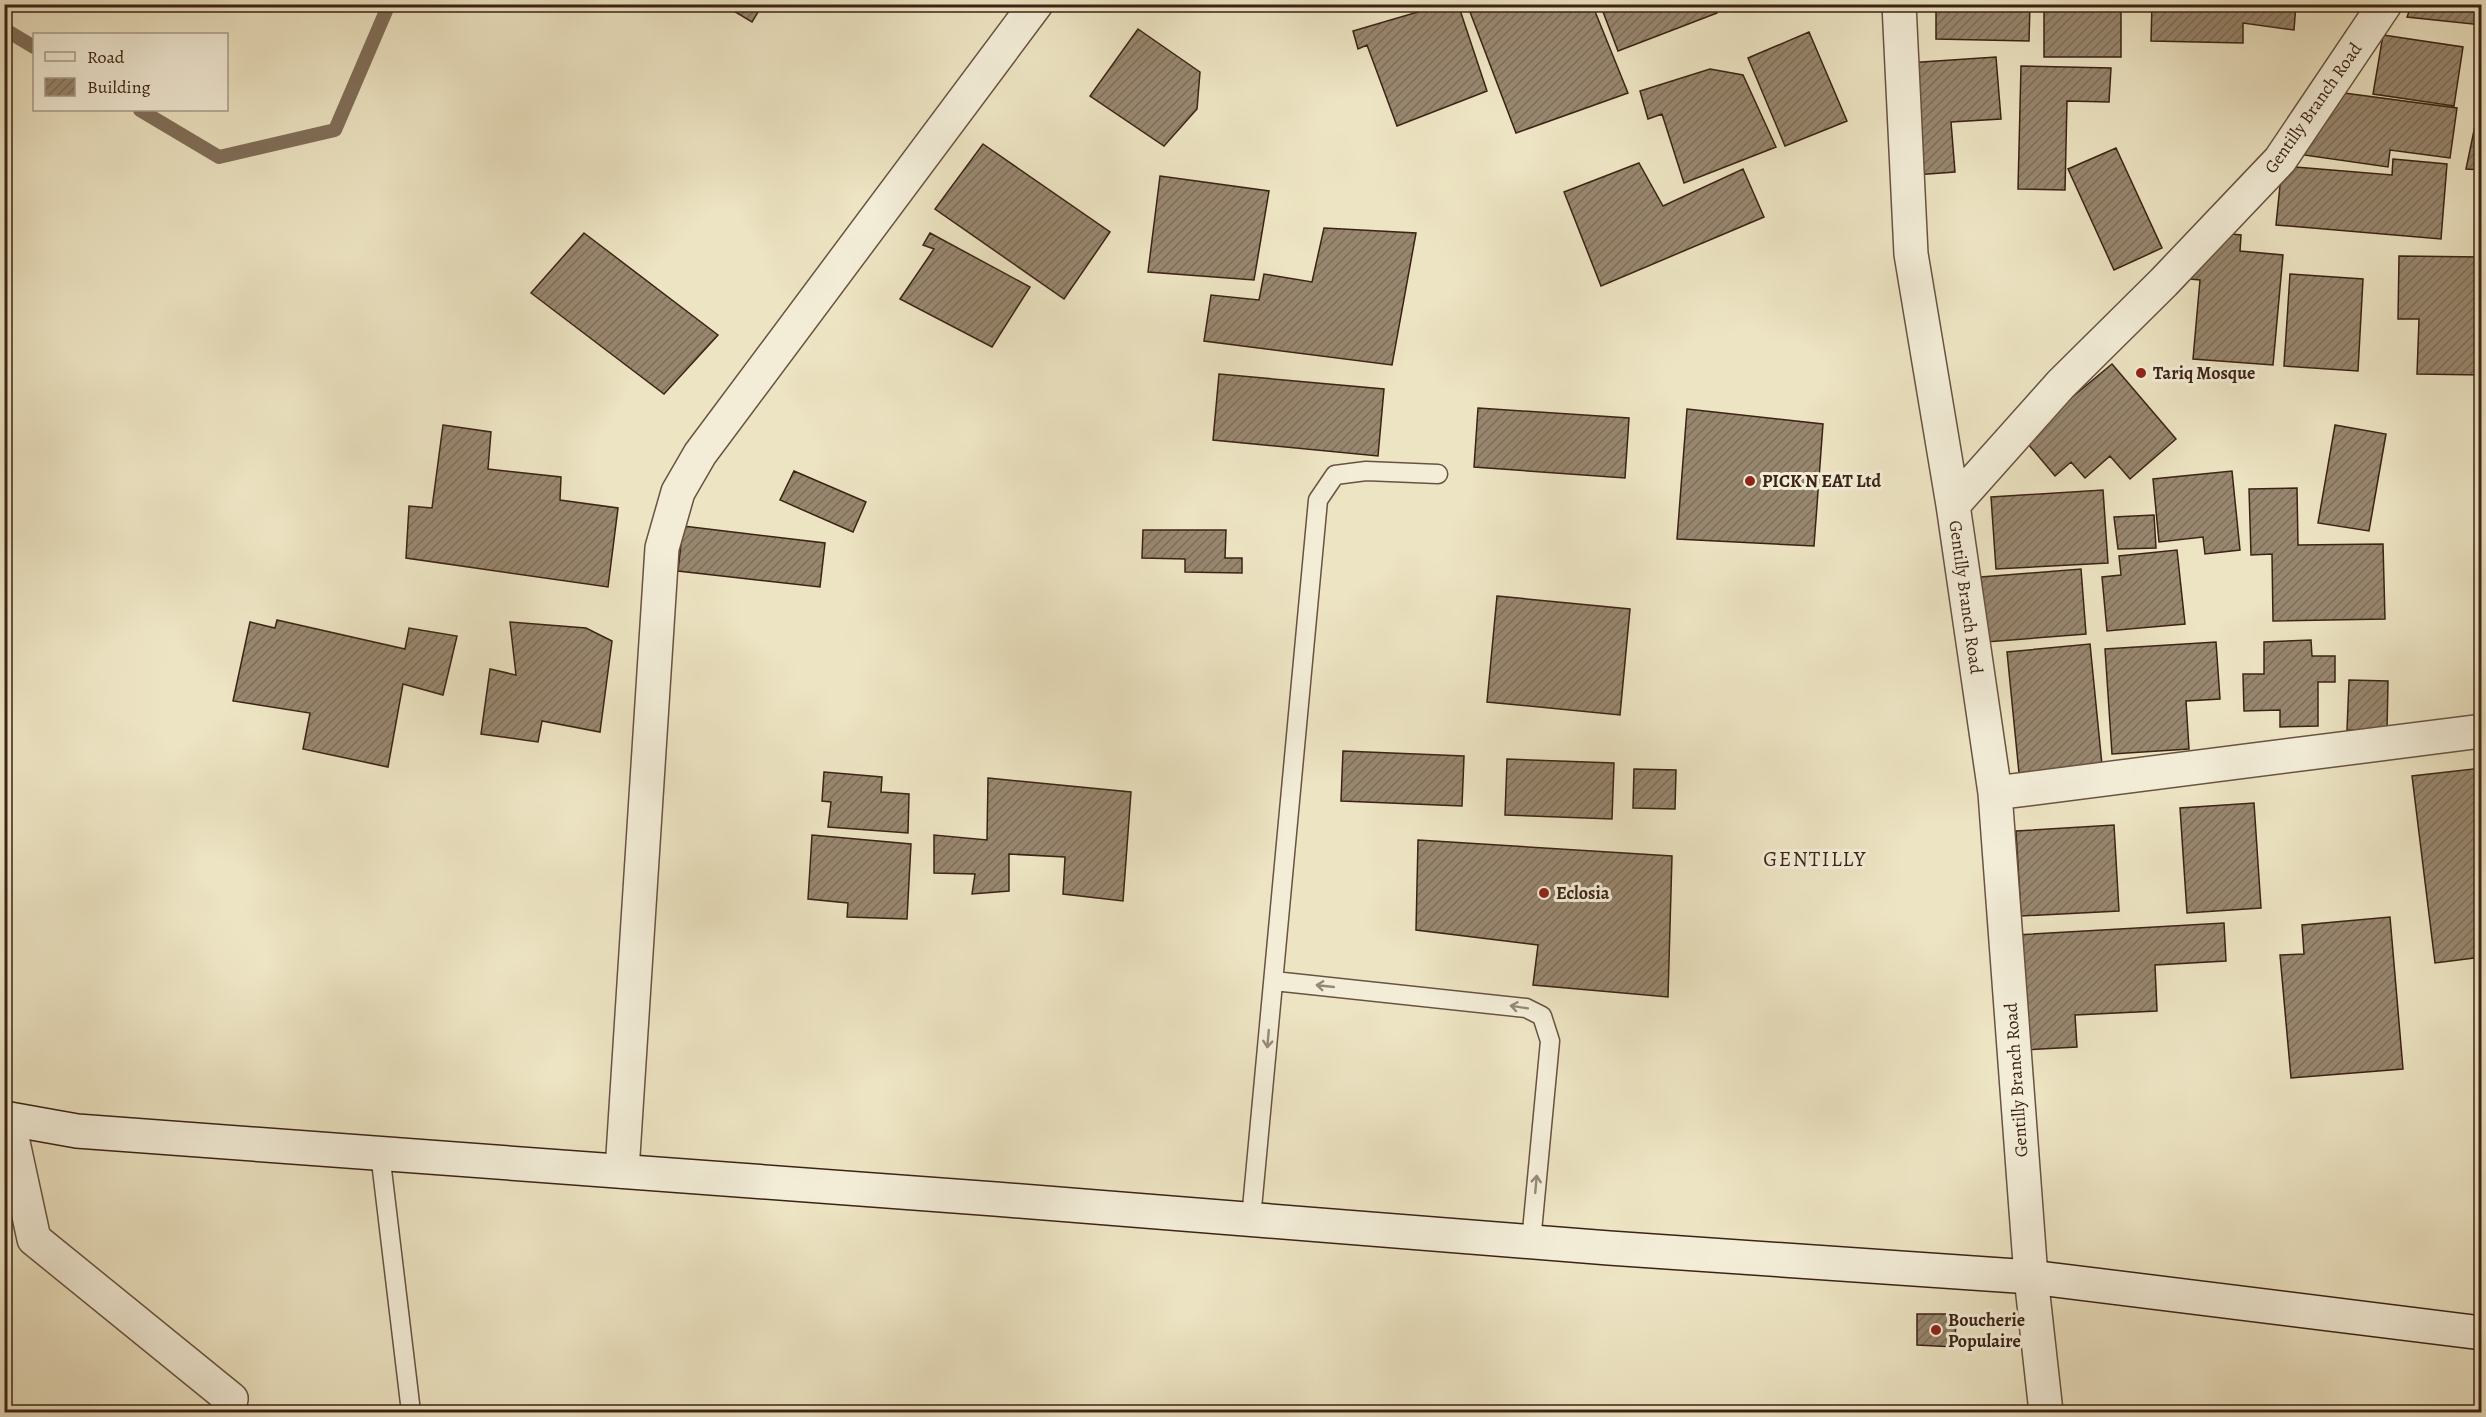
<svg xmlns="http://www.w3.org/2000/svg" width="2486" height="1417" viewBox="0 0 2486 1417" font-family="Alegreya,serif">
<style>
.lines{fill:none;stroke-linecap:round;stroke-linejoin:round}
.stream{stroke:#816f5a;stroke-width:14}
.building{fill:url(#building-hatch);stroke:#3b2314;stroke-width:1.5}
.lane-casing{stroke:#685340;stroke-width:21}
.street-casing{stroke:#685340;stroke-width:36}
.secondary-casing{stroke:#3b2314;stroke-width:36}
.lane{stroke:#f3edd8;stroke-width:18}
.street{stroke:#f3edd8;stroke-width:33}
.secondary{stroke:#f3edd8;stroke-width:33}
.oneway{stroke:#978876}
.poi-dot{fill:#8f2418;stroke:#f3edd8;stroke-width:2}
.labels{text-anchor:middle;stroke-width:6;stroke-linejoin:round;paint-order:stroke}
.street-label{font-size:18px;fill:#3b2314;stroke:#f3edd8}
.poi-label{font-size:18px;font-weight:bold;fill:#3b2314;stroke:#f3edd8;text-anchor:start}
.quarter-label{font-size:21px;letter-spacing:1.5px;fill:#3b2314;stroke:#f3edd8}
</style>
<defs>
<pattern id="building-hatch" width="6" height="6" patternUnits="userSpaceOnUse" patternTransform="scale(1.5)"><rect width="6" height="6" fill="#98876f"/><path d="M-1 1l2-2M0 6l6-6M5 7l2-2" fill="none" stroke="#7d6e5a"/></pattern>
</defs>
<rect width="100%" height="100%" fill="#ede4c3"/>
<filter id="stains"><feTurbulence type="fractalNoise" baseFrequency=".00333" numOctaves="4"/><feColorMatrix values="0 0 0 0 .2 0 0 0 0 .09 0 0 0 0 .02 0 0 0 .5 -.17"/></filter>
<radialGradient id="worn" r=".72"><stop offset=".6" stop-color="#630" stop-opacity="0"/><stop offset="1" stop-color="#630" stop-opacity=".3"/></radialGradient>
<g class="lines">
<path class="stream" d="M4,29L34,47
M140,110L219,157L335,130L389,4"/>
</g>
<path class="building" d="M722,4H763L752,22Z
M1445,4H1458L1487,91L1397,126L1367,45L1358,49L1353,31Z
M1467,4H1592L1628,93L1516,133Z
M1600,4H1714L1717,13L1618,51Z
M1936,4H2030L2029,41L1936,39Z
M2044,4H2121V57H2044Z
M2152,4H2296L2294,30L2243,23V43L2151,41Z
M2412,4H2482V25L2407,17Z
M1138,29L1200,72L1197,109L1164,146L1090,96Z
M1809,32L1847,121L1785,146L1748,58Z
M2383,35L2463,47L2454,106L2373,94Z
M1996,57L2001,119L1951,122L1955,172L1915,175L1907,63Z
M2021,66L2111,68L2109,102L2067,101L2065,190L2018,189Z
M1710,69L1743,75L1776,147L1684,183L1662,114L1648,119L1640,91Z
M2482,92V170L2466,169Z
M2344,93L2457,108L2450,158L2390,150L2388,167L2304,155Z
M983,144L1110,232L1064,299L935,209Z
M2116,148L2162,248L2114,270L2068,169Z
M2393,159L2447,164L2441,239L2276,225L2282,166L2392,175Z
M1639,163L1663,206L1743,169L1764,217L1601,286L1564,192Z
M1160,176L1269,191L1254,280L1148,272Z
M1324,228L1416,233L1392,365L1204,341L1211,295L1259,300L1264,274L1312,282Z
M584,233L718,335L664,394L531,293Z
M930,233L1030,287L992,347L900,299L934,249L923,245Z
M2222,233L2241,235L2240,251L2283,255L2273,365L2193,359L2200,280L2190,279L2192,261Z
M2399,256L2482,257V375L2417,374L2419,319H2398Z
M2290,274L2363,279L2358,371L2284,366Z
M2112,364L2176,439L2130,479L2110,456L2085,478L2071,462L2055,476L2023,438Z
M1219,374L1384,389L1378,456L1213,440Z
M1478,408L1629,418L1625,478L1474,467Z
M1687,409L1823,424L1814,546L1677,539Z
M443,425L491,432L488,469L561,477L560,500L618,508L608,587L406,558L409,506L432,508Z
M2335,425L2386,434L2369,531L2318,523Z
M794,471L866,502L853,532L780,500Z
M2232,471L2240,550L2205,554L2203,537L2159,542L2153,479Z
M2297,488L2298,545L2383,544L2385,619L2273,621L2272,554L2251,555L2249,489Z
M2103,490L2108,563L1996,569L1991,497Z
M2154,515L2156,548L2118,549L2114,517Z
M683,526L825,543L820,587L678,571Z
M1143,530H1226L1225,558H1242V573L1185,572V559L1142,558Z
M2177,550L2185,624L2107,631L2102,577L2121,575L2119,556Z
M2081,569L2086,634L1986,642L1981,577Z
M1497,596L1630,609L1620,715L1487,702Z
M277,620L405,649L409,628L457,636L443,695L403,684L388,767L303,749L310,713L233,701L250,622L275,628Z
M510,622L586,628L612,641L600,732L542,721L538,742L481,734L490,669L516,675Z
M2311,640L2312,656H2335V682H2318V726L2280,727V710L2244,711L2243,674H2264V642Z
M2216,642L2220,699L2186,701L2189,749L2112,754L2105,649Z
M2090,644L2102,765L2019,773L2007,652Z
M2349,680L2388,681L2387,732L2347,730Z
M1343,751L1464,756L1462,806L1341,801Z
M1507,759L1614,763L1612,819L1505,815Z
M2482,768V957L2435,963L2412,776Z
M1634,769L1676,770L1675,809L1633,808Z
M824,772L882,777L881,792L909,794L908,833L828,827L831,802L822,801Z
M988,778L1131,792L1123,901L1063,894L1065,857L1009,854V891L972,894L975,874L934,873V835L987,840Z
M2254,803L2261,908L2187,913L2180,808Z
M2114,825L2119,911L2021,916L2016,831Z
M812,835L911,844L907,919L847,917L848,903L808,899Z
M1418,840L1672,856L1668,997L1533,985L1538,945L1416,930Z
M2390,917L2403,1069L2291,1078L2280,955L2304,954L2302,925Z
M2224,923L2226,961L2155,965L2157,1011L2075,1015L2077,1047L2023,1050L2016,935Z
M1917,1314H1956L1955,1347L1917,1345Z
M1791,1408L1792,1412H1752Z"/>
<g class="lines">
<defs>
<path id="lane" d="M1274,981L1526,1008L1542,1016L1550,1041L1531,1242
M380,1153L411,1412
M1251,1219L1318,500L1335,475L1366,471L1438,474"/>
<path id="street" d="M1899,4L1911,254L1953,505L1995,793L2031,1277L2046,1412
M1953,505L2061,384L2164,282L2280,160L2385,4
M1995,793L2482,731
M8,1119L34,1239L231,1399L228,1412
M622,1171L662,548L678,492L700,454L1036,4"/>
<path id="secondary" d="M4,1118L77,1131L995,1199L1609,1248L2031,1277L2482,1333"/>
</defs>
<use href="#lane" class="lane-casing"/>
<use href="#street" class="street-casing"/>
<use href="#secondary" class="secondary-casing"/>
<use href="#lane" class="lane"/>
<use href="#street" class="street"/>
<use href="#secondary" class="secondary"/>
</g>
<defs><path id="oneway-shaft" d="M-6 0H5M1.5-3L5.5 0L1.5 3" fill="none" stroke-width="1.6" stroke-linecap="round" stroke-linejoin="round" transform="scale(1.5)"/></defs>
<g class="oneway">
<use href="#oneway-shaft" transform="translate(1325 986) rotate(-174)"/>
<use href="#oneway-shaft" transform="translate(1519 1007) rotate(-171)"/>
<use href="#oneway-shaft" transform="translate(1268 1039) rotate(95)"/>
<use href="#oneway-shaft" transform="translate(1536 1184) rotate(-85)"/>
</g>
<g class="poi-dot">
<circle cx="2141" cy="373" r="6"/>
<circle cx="1750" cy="481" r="6"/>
<circle cx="1544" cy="893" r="6"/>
<circle cx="1936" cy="1330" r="6"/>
</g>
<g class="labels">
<g class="street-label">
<text transform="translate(2313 108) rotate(-55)" y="6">Gentilly Branch Road</text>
<text transform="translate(1966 597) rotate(82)" y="6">Gentilly Branch Road</text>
<text transform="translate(2016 1080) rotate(-94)" y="6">Gentilly Branch Road</text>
</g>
<g class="poi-label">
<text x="2153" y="379">Tariq Mosque</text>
<text x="1762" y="487">PICK N EAT Ltd</text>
<text x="1556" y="899">Eclosia</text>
<text x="1948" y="1326">Boucherie<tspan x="1948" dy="21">Populaire</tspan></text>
</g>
<g class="quarter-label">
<text x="1815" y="866">GENTILLY</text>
</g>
</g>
<rect width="2486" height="1417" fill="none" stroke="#ede4c3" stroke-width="24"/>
<rect x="6" y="6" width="2474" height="1405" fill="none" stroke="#3b2314" stroke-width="3"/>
<rect x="12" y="12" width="2462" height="1393" fill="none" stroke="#3b2314" stroke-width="1.5"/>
<rect x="33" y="33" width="195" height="78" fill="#f3edd8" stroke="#a99c8a" stroke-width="1.5"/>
<rect x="45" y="52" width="30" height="9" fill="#f3edd8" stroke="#a99c8a" stroke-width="1.5"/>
<text x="87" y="63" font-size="18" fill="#3b2314">Road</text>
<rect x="45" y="78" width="30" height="18" fill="url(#building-hatch)" stroke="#a99c8a" stroke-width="1.5"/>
<text x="87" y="93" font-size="18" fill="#3b2314">Building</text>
<rect width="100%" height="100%" filter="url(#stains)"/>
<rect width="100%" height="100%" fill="url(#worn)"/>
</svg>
